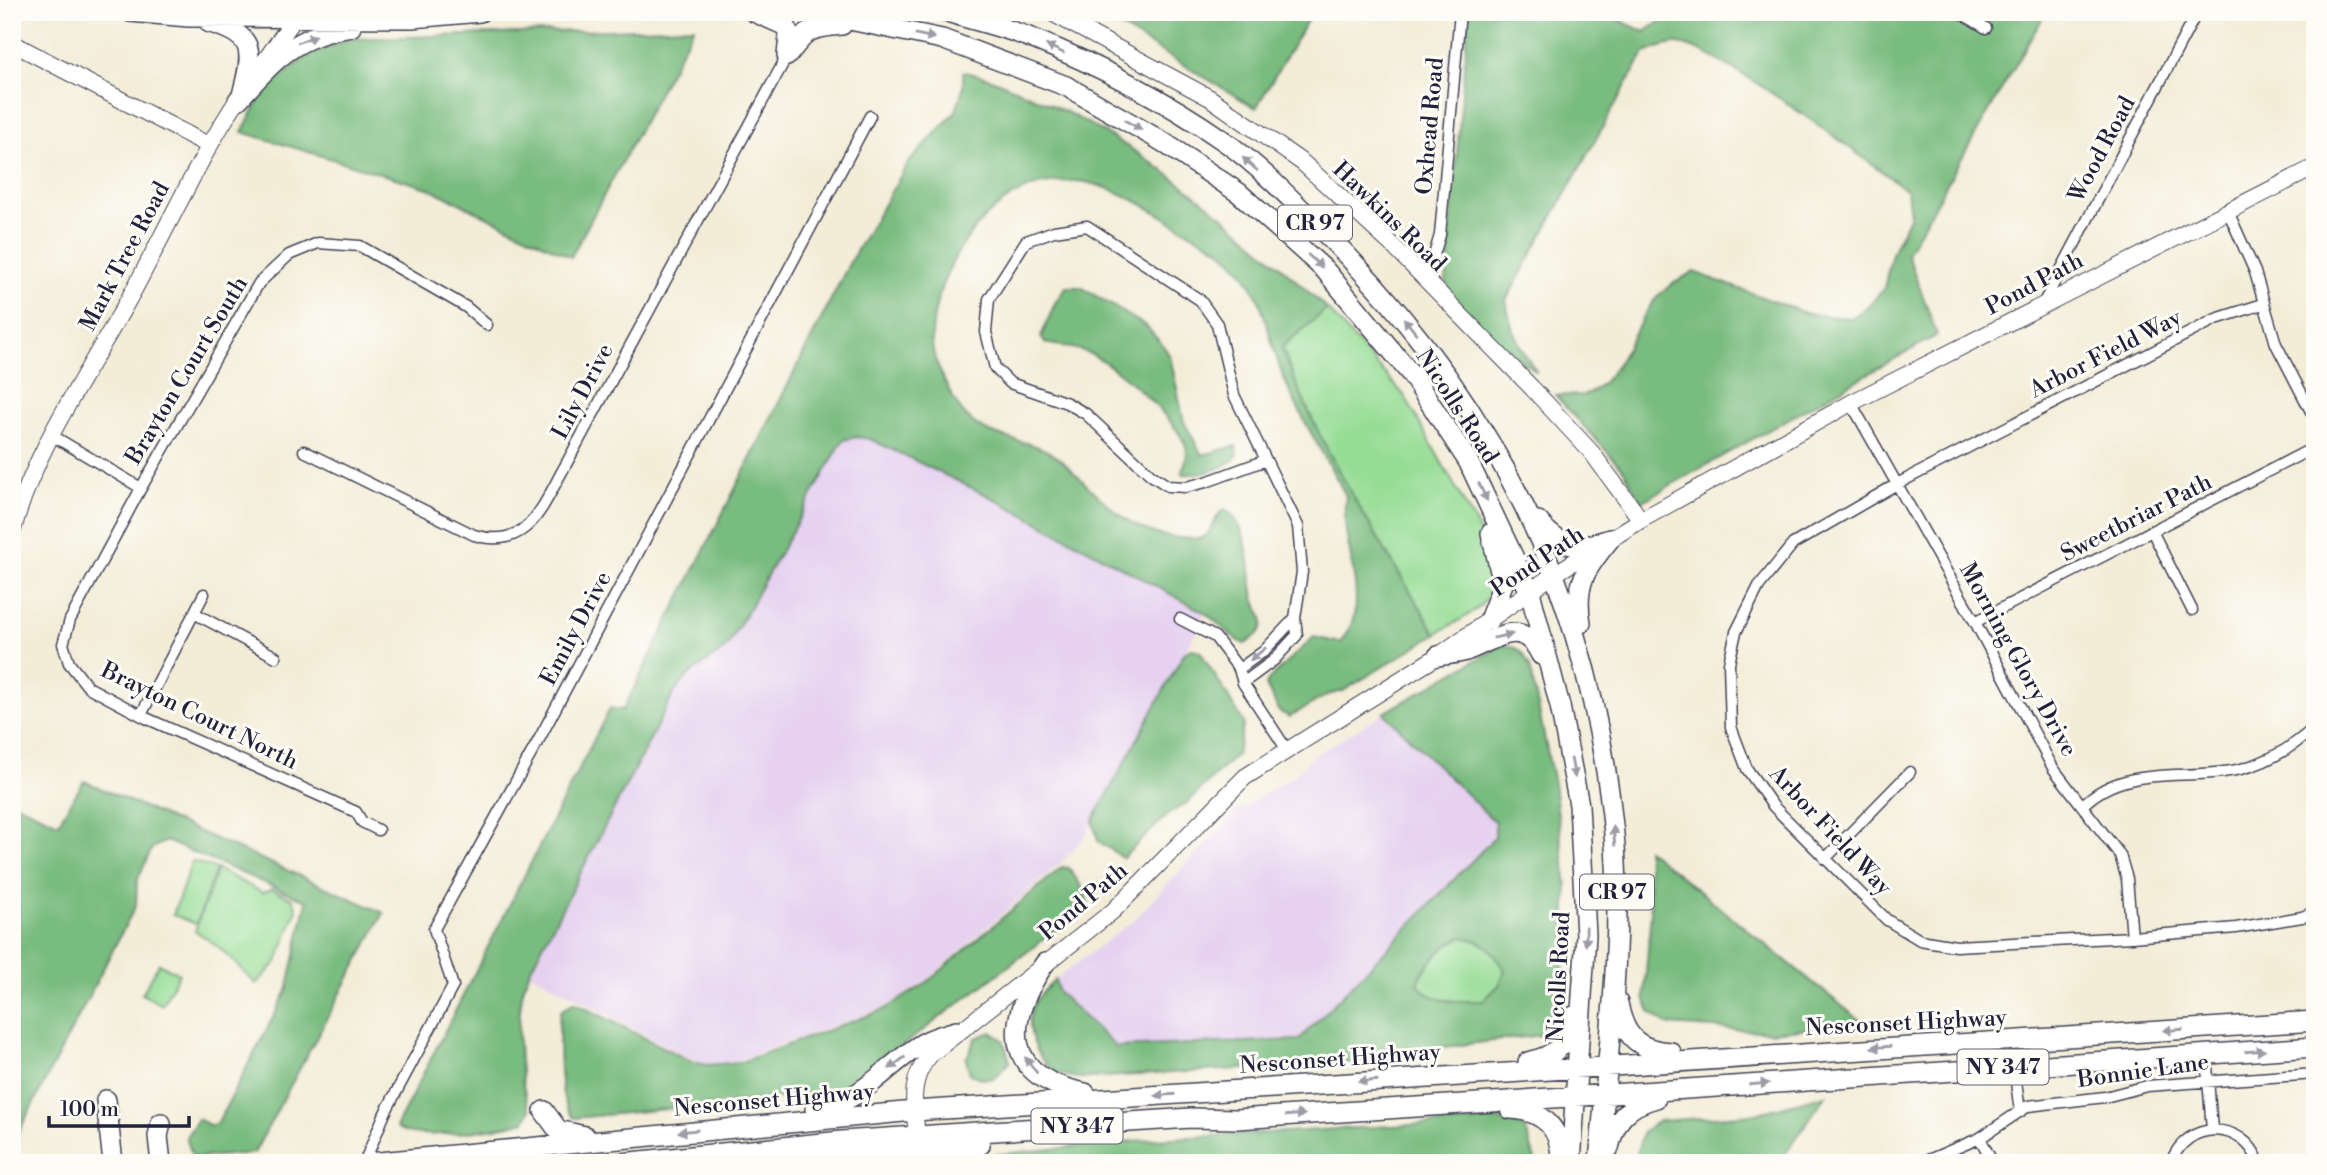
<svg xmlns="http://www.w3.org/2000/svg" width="2327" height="1175" viewBox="0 0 2327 1175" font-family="'Libre Bodoni',serif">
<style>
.built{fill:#e6d2f0}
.green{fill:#97dd96;stroke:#5c8068;stroke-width:2}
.forest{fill:#79bc7f;stroke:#4e6f5d;stroke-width:2;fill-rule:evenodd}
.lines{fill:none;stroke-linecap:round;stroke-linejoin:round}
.street-casing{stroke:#414053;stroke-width:13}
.secondary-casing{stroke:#414053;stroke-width:18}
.highway-casing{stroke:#414053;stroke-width:22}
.street{stroke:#fff;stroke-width:10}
.secondary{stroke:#fff;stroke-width:16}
.highway{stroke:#fff;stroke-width:19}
.oneway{fill:#9c9ca7}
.labels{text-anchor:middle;stroke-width:6;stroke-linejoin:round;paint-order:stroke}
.shield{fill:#fdfcf7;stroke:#646373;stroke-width:2}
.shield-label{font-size:21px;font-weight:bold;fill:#22223b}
.street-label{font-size:23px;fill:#22223b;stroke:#fdfcf7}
</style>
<rect width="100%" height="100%" fill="#fdfcf7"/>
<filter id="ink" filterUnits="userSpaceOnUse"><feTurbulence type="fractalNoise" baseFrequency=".0143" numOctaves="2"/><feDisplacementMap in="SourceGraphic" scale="14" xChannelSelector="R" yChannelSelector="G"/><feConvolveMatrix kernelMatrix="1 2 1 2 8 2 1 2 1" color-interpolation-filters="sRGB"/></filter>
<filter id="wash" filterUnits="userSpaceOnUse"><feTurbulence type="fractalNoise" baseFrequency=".00686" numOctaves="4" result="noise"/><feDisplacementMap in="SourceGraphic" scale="28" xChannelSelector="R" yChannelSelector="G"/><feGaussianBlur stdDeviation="1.57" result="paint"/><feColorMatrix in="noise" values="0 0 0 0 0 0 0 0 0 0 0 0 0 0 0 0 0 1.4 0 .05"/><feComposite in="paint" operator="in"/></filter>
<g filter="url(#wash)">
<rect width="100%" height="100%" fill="#f3edd8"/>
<path class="built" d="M857,437L870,439L1002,502L1206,613L1085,836L1065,859L926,981L885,1007L739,1060L708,1064L684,1056L529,972L674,693L739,627L835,450L843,440Z
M1384,713L1495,822V837L1299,1040L1116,1047L1059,993L1055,980L1134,920L1235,812L1294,776L1312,757Z"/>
<path class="green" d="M1327,309L1404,395L1492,553C1501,605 1475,610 1436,634C1381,542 1318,449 1282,347Z
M192,861L216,869L196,924L173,915Z
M217,869L263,893L272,889L293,899L297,909L277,962L256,984C237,965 218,944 195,931Z
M1462,937C1487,941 1494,951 1505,972L1499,985L1483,1002C1458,1000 1434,1006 1418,984C1425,964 1443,945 1462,937Z
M159,963L179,974L162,1005L142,994Z"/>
<path class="forest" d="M1105,12H1312L1256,108L1104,17Z
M1469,12H1602L1645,32L1673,12H2046L1907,253L1937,335L1641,502L1623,469L1555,395C1564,395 1574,396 1583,395C1617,387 1636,319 1658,296C1669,285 1680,279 1694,272L1808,314L1851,318L1870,305L1884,288L1892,253L1910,215L1907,190C1870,163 1712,42 1675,44C1665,44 1653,50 1644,53L1506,300C1510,329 1520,349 1537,372C1508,350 1459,316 1446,282Z
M694,27L571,257L428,188L242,132L263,93L304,58L348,39Z
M963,72C987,75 1007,86 1029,95C1145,143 1236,225 1327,309L1282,347C1318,449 1381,542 1436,634L1343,691L1327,695L1289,717L1279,711L1266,685L1269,679L1314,637L1341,643C1376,597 1337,544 1346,496C1325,456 1300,417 1283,376C1263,327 1268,290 1223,252C1214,244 1201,239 1190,233C1159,214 1125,191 1089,183C1076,179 1048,182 1035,186C975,205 930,282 932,343C933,362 953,402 966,416C992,444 1035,436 1062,461C1099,494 1126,535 1181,538C1187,538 1196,540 1202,538C1215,532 1213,515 1225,509C1251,527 1248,569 1254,597C1256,605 1263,616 1263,623C1262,633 1253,638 1245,644C1234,640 1215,619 1202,611L999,501L870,439L857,437L843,440L727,647L688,676L674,693L529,972C514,1005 517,1077 530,1110L525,1121C498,1129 416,1143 396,1127L610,708L623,710L850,262L908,163L956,111L963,88Z
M1066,287H1081L1146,326L1161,343L1170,356L1184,422L1202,455L1236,446L1238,454C1228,470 1200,475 1182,474C1184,465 1189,456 1186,447C1179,422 1113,362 1088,353C1075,347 1059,346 1045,343L1041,337L1055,303Z
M1502,645C1518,646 1523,652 1530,667L1554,784L1567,887L1562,995L1552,1026L1541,1035L1428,1049L1379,1061L1086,1078C1075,1078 1064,1077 1054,1071C1036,1059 1024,1026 1033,1006C1038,995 1047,988 1055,980L1059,993L1116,1047L1299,1040L1495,837V822L1384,713ZM1462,937C1487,941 1494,951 1505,972L1499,985L1483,1001C1459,1000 1434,1006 1418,984C1425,964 1443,945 1462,937Z
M1192,649L1200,651L1244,723L1237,754L1187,803L1168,814L1123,858L1098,841L1093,821L1184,653Z
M84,781L384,913L254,1153L193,1158L186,1137L198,1119L211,1126L218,1122L287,991L307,901L166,841L152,848L137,881L136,905L14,1141L15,1163H12V802L58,823Z
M1647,849L1862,1022L1773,1032L1668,1025L1651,1013L1644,998L1651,911Z
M1062,867L1069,868L1085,892L1088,906L841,1092L574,1118C556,1101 560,1047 559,1022L561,1011L574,1002L690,1061L707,1065L741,1062L883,1010L925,984Z
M991,1032L1003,1040L1010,1061L995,1078L983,1079L970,1074L966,1059L976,1038Z
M1826,1095L1779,1163H1634L1643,1132L1659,1121L1755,1114Z
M1502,1120L1525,1127L1536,1163H908L1155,1139Z"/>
</g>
<g filter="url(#ink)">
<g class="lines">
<defs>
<path id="street" d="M1959,12L1986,28
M2227,209L2255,272L2276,344L2315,419
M1087,226L1200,300L1217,324L1234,395L1266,460L1206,482L1186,487L1168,486L1151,475L1086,414L1067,403L1010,383L995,368L986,332L989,299L1026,241L1054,231Z
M1426,282L1440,235L1460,12
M2043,304L2197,12
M2263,304L2216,319L1897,484L1793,544L1759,586L1736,632L1729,663L1731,727L1747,769L1773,806L1887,920L1920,940L1956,946L2132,937L2236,928L2302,917L2315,912
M1851,403L1975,622L2053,768L2120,855L2127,879L2132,937
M53,436L141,488
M304,451L474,535C528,551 542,507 564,468L787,56
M1266,460L1298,526L1302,572L1295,618
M2153,533L2192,610
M194,613L276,657
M1180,619L1215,637L1239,669L1243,683L1287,750
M1975,622L2315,447
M1239,669L1264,651L1295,618L1297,635L1274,660L1243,683
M141,715L204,594
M2082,806C2125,762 2187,782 2241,769C2269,762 2293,747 2315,727
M378,830L362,822L356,812L146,718L88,687L69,663L63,644L70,620L141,488L259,283L289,255L318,243L360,246L466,307L487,325
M1825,859L1910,772
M2206,1054L2212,1130
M2014,1066L2020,1112
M1980,1138L1993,1163
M364,1163L385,1113L453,986L434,929L536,745L870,116
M1921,1163L1980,1138L2028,1106L2105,1097L2147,1086L2315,1074
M2171,1163C2186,1119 2244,1120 2259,1163"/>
<path id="secondary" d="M1050,12L1210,98L1303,163L1389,242L1532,388L1592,453L1641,520
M12,43L208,145
M259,69L299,12
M12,533C35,445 93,366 136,286C171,220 202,152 244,90
M917,1136C914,1105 908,1079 931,1054L1113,911L1245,777L1438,656L1556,573L1641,520L1851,403L2315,167"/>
<path id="highway" d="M130,12L189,17L412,18L480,12
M754,12L786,26L789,37L787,55
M811,12L942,39L1066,86L1163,142L1239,193L1325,270L1411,374L1468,461L1530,592L1560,706L1579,805L1586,935L1571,1163
M947,12C975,21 1004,27 1031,38C1098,65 1165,100 1224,141C1260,166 1301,209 1332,240C1498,408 1591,598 1614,834C1624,943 1607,1055 1599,1163
M210,23C254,35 254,50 243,91
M787,56C808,29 808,28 842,25
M238,100C274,60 295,35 351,27
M1538,521C1561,549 1577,550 1610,539
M1489,620L1503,584L1491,533
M1581,623C1574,584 1586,568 1610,539
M1438,656C1447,654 1457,654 1466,651C1496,640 1521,615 1541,655
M1045,963C1004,1023 1002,1077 1085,1093
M1618,1003C1624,1036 1637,1050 1671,1052
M1528,1062C1556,1056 1568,1045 1574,1016
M106,1100L113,1163
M815,1109C862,1104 887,1063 925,1042C934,1037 946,1034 956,1031
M1510,1109C1542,1110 1562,1128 1561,1162
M544,1111L558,1130L585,1136
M1609,1148C1615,1119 1627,1106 1656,1098
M161,1163L158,1136L161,1123
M369,1163L914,1111L2315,1021
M621,1163L842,1141L1191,1118L1237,1119L2315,1047
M810,1163L980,1145"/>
</defs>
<use href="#street" class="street-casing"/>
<use href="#secondary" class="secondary-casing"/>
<use href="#highway" class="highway-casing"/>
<use href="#street" class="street"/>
<use href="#secondary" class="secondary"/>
<use href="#highway" class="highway"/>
</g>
<defs><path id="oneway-solid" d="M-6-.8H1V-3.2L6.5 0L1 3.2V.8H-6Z" transform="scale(1.75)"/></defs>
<g class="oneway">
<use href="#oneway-solid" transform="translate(925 36) rotate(11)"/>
<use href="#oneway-solid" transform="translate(307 39) rotate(-21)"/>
<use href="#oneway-solid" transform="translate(1055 49) rotate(-155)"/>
<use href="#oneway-solid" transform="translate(1133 125) rotate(30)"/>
<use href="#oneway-solid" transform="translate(1250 164) rotate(-138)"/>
<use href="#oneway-solid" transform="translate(1315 261) rotate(42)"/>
<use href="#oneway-solid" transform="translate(1410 326) rotate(-129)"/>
<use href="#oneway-solid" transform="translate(1483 492) rotate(65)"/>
<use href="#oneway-solid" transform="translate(1503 636) rotate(-11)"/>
<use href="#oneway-solid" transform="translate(1258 654) rotate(141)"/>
<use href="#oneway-solid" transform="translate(1573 768) rotate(79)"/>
<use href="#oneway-solid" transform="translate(1614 836) rotate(-95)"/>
<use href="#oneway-solid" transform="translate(1586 936) rotate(91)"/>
<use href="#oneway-solid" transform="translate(2173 1030) rotate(176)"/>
<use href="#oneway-solid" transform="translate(1881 1047) rotate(176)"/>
<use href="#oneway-solid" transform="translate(2255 1051) rotate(-4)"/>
<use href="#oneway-solid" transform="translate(897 1063) rotate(143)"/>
<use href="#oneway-solid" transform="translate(1031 1065) rotate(-127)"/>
<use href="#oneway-solid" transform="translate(1368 1081) rotate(176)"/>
<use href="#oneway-solid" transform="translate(1759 1084) rotate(-4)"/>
<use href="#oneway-solid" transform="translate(1165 1095) rotate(176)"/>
<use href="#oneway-solid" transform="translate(1295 1115) rotate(-4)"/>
<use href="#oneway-solid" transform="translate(688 1131) rotate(174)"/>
</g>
</g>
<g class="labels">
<g class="shield">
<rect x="1278" y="205.5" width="74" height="35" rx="5"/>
<rect x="1580" y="874.5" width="74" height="35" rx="5"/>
<rect x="1957.5" y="1049.5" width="91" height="35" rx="5"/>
<rect x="1031.5" y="1108.5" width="91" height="35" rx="5"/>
</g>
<g class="shield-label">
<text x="1315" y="230">CR 97</text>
<text x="1617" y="899">CR 97</text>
<text x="2003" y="1074">NY 347</text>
<text x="1077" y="1133">NY 347</text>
</g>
<g class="street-label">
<text transform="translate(1429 126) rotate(-85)" y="8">Oxhead Road</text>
<text transform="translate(2101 149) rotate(-62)" y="8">Wood Road</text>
<text transform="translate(1390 216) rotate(44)" y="8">Hawkins Road</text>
<text transform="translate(124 256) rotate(-62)" y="8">Mark Tree Road</text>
<text transform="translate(2034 283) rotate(-28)" y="8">Pond Path</text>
<text transform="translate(2105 353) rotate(-27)" y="8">Arbor Field Way</text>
<text transform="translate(186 370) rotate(-59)" y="8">Brayton Court South</text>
<text transform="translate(582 391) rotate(-62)" y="8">Lily Drive</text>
<text transform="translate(1458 406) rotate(57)" y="8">Nicolls Road</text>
<text transform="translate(2136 517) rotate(-27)" y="8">Sweetbriar Path</text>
<text transform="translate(1537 561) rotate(-34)" y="8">Pond Path</text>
<text transform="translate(575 628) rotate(-62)" y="8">Emily Drive</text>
<text transform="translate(2019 659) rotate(61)" y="8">Morning Glory Drive</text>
<text transform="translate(200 715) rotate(26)" y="8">Brayton Court North</text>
<text transform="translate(1831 830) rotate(47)" y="8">Arbor Field Way</text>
<text transform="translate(1083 901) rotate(-40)" y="8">Pond Path</text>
<text transform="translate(1558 977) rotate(-87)" y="8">Nicolls Road</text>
<text transform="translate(1906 1022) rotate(-3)" y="8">Nesconset Highway</text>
<text transform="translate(1340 1058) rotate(-4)" y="8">Nesconset Highway</text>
<text transform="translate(2143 1070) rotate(-8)" y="8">Bonnie Lane</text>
<text transform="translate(774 1099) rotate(-5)" y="8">Nesconset Highway</text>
</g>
</g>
<rect width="2327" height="1175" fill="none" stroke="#fdfcf7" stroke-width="42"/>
<path d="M49 1116v10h140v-10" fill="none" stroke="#22223b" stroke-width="3.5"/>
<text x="60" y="1116" font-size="21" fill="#22223b" stroke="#fdfcf7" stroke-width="5" paint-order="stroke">100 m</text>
</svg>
